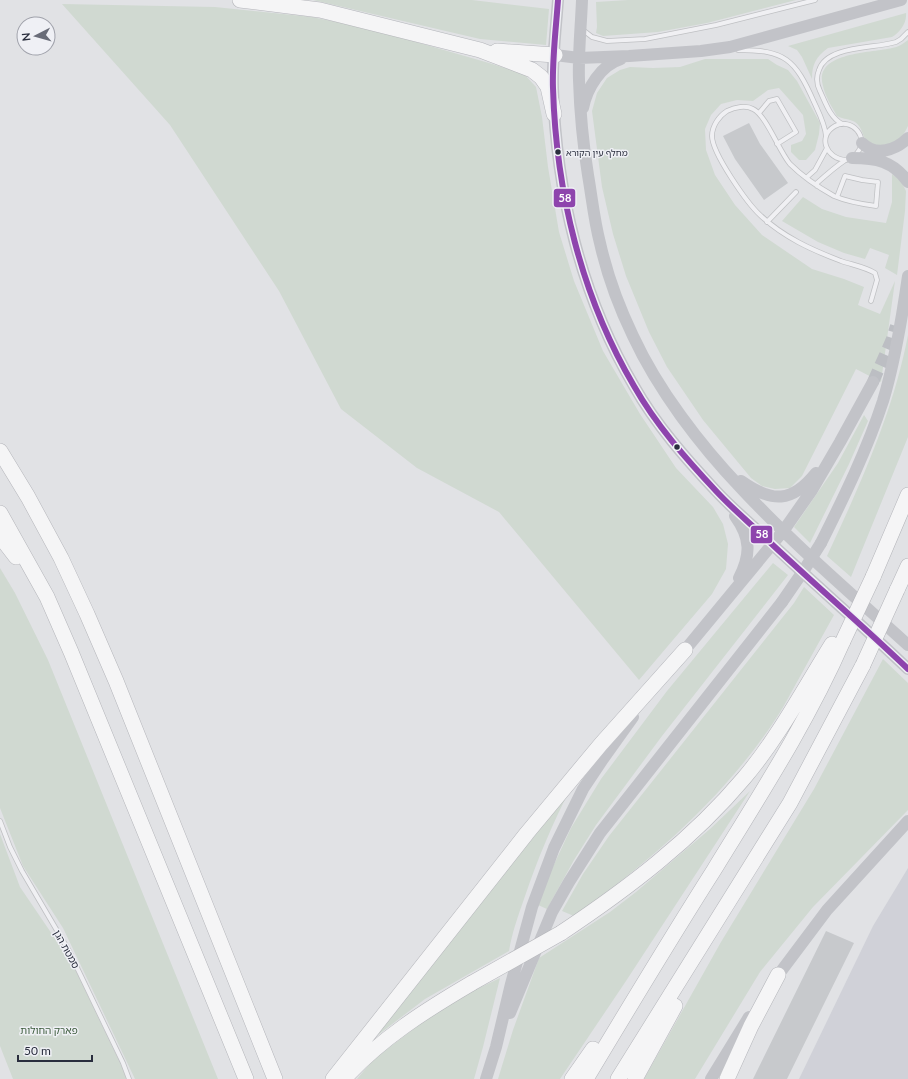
<svg xmlns="http://www.w3.org/2000/svg" width="908" height="1079" viewBox="0 0 908 1079" font-family="Lato,'Noto Sans Hebrew',sans-serif">
<style>
.built{fill:#d0d1d8}
.green{fill:#d0d9d1}
.building{fill:#c7c9cc}
.lines{fill:none;stroke-linecap:round;stroke-linejoin:round}
.secondary-tunnel{stroke:#bcbec3;stroke-width:12;stroke-dasharray:12 6;stroke-linecap:butt}
.lane-casing{stroke:#bfc0c3;stroke-width:5.5}
.highway-casing{stroke:#b4b5ba;stroke-width:16}
.lane{stroke:#f0f0f3;stroke-width:4}
.secondary{stroke:#c2c3c8;stroke-width:12}
.highway{stroke:#f5f5f6;stroke-width:15}
.highway-bridge-casing{stroke:#b4b5ba;stroke-width:16;stroke-linecap:butt}
.secondary-bridge{stroke:#c2c3c8;stroke-width:12}
.highway-bridge{stroke:#f5f5f6;stroke-width:15}
.bus-1-casing{stroke:#eff0f5;stroke-width:9}
.bus-1{stroke:#8e44ad;stroke-width:6}
.bus-dot{fill:#292d3d;stroke:#eff0f5;stroke-width:1.5}
.labels{text-anchor:middle;stroke-width:3;stroke-linejoin:round;paint-order:stroke}
.bus-label{font-size:9px;fill:#292d3d;stroke:#eff0f5;text-anchor:start}
.street-label{font-size:10px;fill:#292d3d;stroke:#eff0f5}
.park-label{font-size:10px;fill:#385838;stroke:#eff0f5}
.line-badge{stroke:#eff0f5;stroke-width:1.5}
.badge-label{font-size:11px;text-anchor:middle;font-weight:bold;fill:#fff}
</style>
<rect width="100%" height="100%" fill="#e1e2e5"/>
<path class="built" d="M908,868V1079H799L873,926Z"/>
<path class="green" d="M313,0H472L549,9L546,45L480,39Z
M628,0H796L707,23L658,32L603,36L596,33L597,27L596,2Z
M62,4L215,7L312,17L371,29L489,63L524,74L536,87L542,117L548,167L559,232L574,281L603,351L640,414L676,468L713,507L723,524L728,544L726,569L712,594L639,680L499,512L417,468L341,409L279,291L170,125Z
M906,13C907,23 900,32 892,37L828,48C816,57 812,64 812,79L802,57L797,50L788,46Z
M908,40V126C906,130 904,134 901,137C894,144 879,148 869,143C862,138 863,127 855,122C850,119 842,119 837,116C832,107 825,96 823,86C813,52 871,53 892,48C898,47 903,44 908,40Z
M705,59H768L777,65L788,70L797,81L820,123L819,134L815,150L806,160H799L791,152V145L802,141L806,134L803,115L779,88L768,90L753,101L737,100L721,104L711,115L705,129L706,150L715,175L735,205L762,235L812,269L844,279L864,287L858,305L880,314L895,281L881,382L856,369L802,476L790,488L775,489L762,486L751,478L703,420L667,367L649,332L626,276L613,234L602,187L592,111L597,93L607,78L620,70L630,67L653,68L680,67Z
M892,174L901,181L906,191L905,211L897,275L885,268L889,255L870,248L865,259L844,253L818,242L782,221L803,197L822,209L846,217L886,223L892,202Z
M908,335V437L851,577L827,556C860,485 893,413 908,335Z
M864,415L868,421L849,464L810,543L794,527L838,463Z
M773,563L788,575L662,736L596,825L574,860L547,909L538,905L550,873L571,828L601,779L667,691Z
M0,568L15,593L48,660L218,1079H135L63,928L23,866L0,808Z
M804,587L834,615C820,640 806,666 792,691C786,702 780,713 773,723C721,800 650,862 574,916L562,911L583,874L609,836L794,603Z
M883,659L908,683V810L813,907L760,972L695,1079H644L721,942L814,789Z
M572,786C553,822 537,860 524,899C518,916 512,933 509,951L425,999L374,1038Z
M750,791L626,981L560,1079H498L513,1030L539,958L610,912L636,892L710,829Z
M0,834L20,887L73,965L121,1065L127,1079H13L0,1046Z
M500,978L483,1047L474,1079H357L373,1060L425,1020L454,1000Z"/>
<path class="building" d="M749,123L760,144L788,183L764,200L735,159L723,136Z
M826,931L854,943L787,1079H753Z"/>
<g class="lines">
<path class="secondary-tunnel" d="M873,382L892,339L896,326"/>
<defs>
<path id="lane" d="M583,30L592,37L607,41L645,39L716,25L815,0
M738,50C785,50 795,59 814,102C819,113 825,124 826,136
M759,113L769,101L777,99L796,132L777,144
M842,124C830,117 826,104 820,91C817,85 816,77 819,70C827,45 874,49 896,42L901,39L908,32
M806,178L815,170L827,148
M817,186V183C826,175 835,167 844,161C848,158 854,158 857,153C870,138 852,117 835,126C817,136 826,159 846,160
M837,197L845,176L862,180L878,182L876,206C861,204 848,202 834,196C818,187 803,177 790,164C779,151 766,115 753,109C746,105 735,107 727,111C719,116 712,126 712,136C712,153 747,203 760,215C783,237 812,250 841,261C853,265 865,267 875,273L877,280L871,301
M767,222L796,192
M0,821L10,847L22,871L69,951L123,1063L129,1079"/>
<path id="highway" d="M240,0L320,10L480,50L532,70L541,77L548,87L554,114
M497,51L555,55
M0,451L28,497L61,558L87,614L116,681L275,1079
M0,513L47,597L71,652L246,1079
M0,536L16,557
M873,577L908,495
M897,590L908,566
M561,933C627,889 692,840 744,778C778,738 804,689 832,644
M333,1079L527,833L601,744L685,650
M344,1079C380,1039 426,1010 472,983
M572,1079L593,1049
M586,1079C628,1009 670,939 714,870C760,795 808,721 843,641
M618,1079L790,803L863,665
M635,1079L675,1006
M727,1079L751,1026L778,975"/>
</defs>
<use href="#lane" class="lane-casing"/>
<use href="#highway" class="highway-casing"/>
<use href="#lane" class="lane"/>
<path class="secondary" d="M558,0C556,28 552,60 553,88C556,191 581,296 634,386C656,425 687,460 717,492C730,506 744,518 758,531C807,578 859,622 908,669
M582,0C581,27 578,54 579,80C580,112 583,144 588,175C592,198 594,220 600,243C607,274 619,307 633,336C658,390 700,445 741,488C792,543 852,594 908,645
M555,55L579,58L629,56L701,51L730,47L901,0
M583,108C587,88 601,65 621,59
M862,143C876,157 896,150 908,138
M852,158C876,158 893,161 908,182
M741,481C772,503 792,503 816,473
M735,516C751,538 751,555 739,578
M821,543C844,497 867,450 883,401C895,361 902,318 908,276
M680,656L784,530L812,490L840,442L873,382
M773,982L827,910L908,821
M510,1013L552,912L569,882L600,833L782,602
M486,1079L496,1047L511,984L532,907L554,848L583,789L603,759L633,717
M711,1079L749,1017"/>
<use href="#highway" class="highway"/>
<defs>
<path id="highway-bridge" d="M843,641L873,577
M863,665L897,590
M472,983L561,933"/>
</defs>
<use href="#highway-bridge" class="highway-bridge-casing"/>
<path class="secondary-bridge" d="M782,602L804,570L821,543"/>
<use href="#highway-bridge" class="highway-bridge"/>
<defs>
<path id="bus-1" d="M558,0C556,28 552,60 553,88C556,191 581,296 634,386C656,425 687,460 717,492C730,506 744,518 758,531C807,578 859,622 908,669"/>
</defs>
<use href="#bus-1" class="bus-1-casing"/>
<use href="#bus-1" class="bus-1"/>
</g>
<g class="bus-dot">
<circle cx="558" cy="152" r="3.5"/>
<circle cx="677" cy="447" r="3.5"/>
</g>
<g class="labels">
<g class="bus-label">
<text x="566" y="156">מחלף עין הקורא</text>
</g>
<g class="street-label">
<text transform="translate(67 949) rotate(61)" y="4">סמטת הגן</text>
</g>
<g class="park-label">
<text x="49" y="1034">פארק החולות</text>
</g>
</g>
<g class="line-badge">
<rect x="553" y="188" width="23" height="20" rx="4" fill="#8e44ad"/>
<rect x="750" y="525" width="23" height="19" rx="4" fill="#8e44ad"/>
</g>
<g class="badge-label">
<text x="565" y="202">58</text>
<text x="762" y="538">58</text>
</g>
<g transform="translate(36 36) rotate(264)"><circle r="19" fill="#eff0f5" stroke="#a0a2ab"/>
<path d="M0-3L7 15L0 10L-7 15Z" fill="#696c78"/>
<text y="-6" font-size="11" font-weight="bold" text-anchor="middle" fill="#292d3d">N</text>
</g>
<path d="M18 1055v6h74v-6" fill="none" stroke="#292d3d" stroke-width="2"/>
<text x="24" y="1055" font-size="12" fill="#292d3d" stroke="#eff0f5" stroke-width="3" paint-order="stroke">50 m</text>
</svg>
